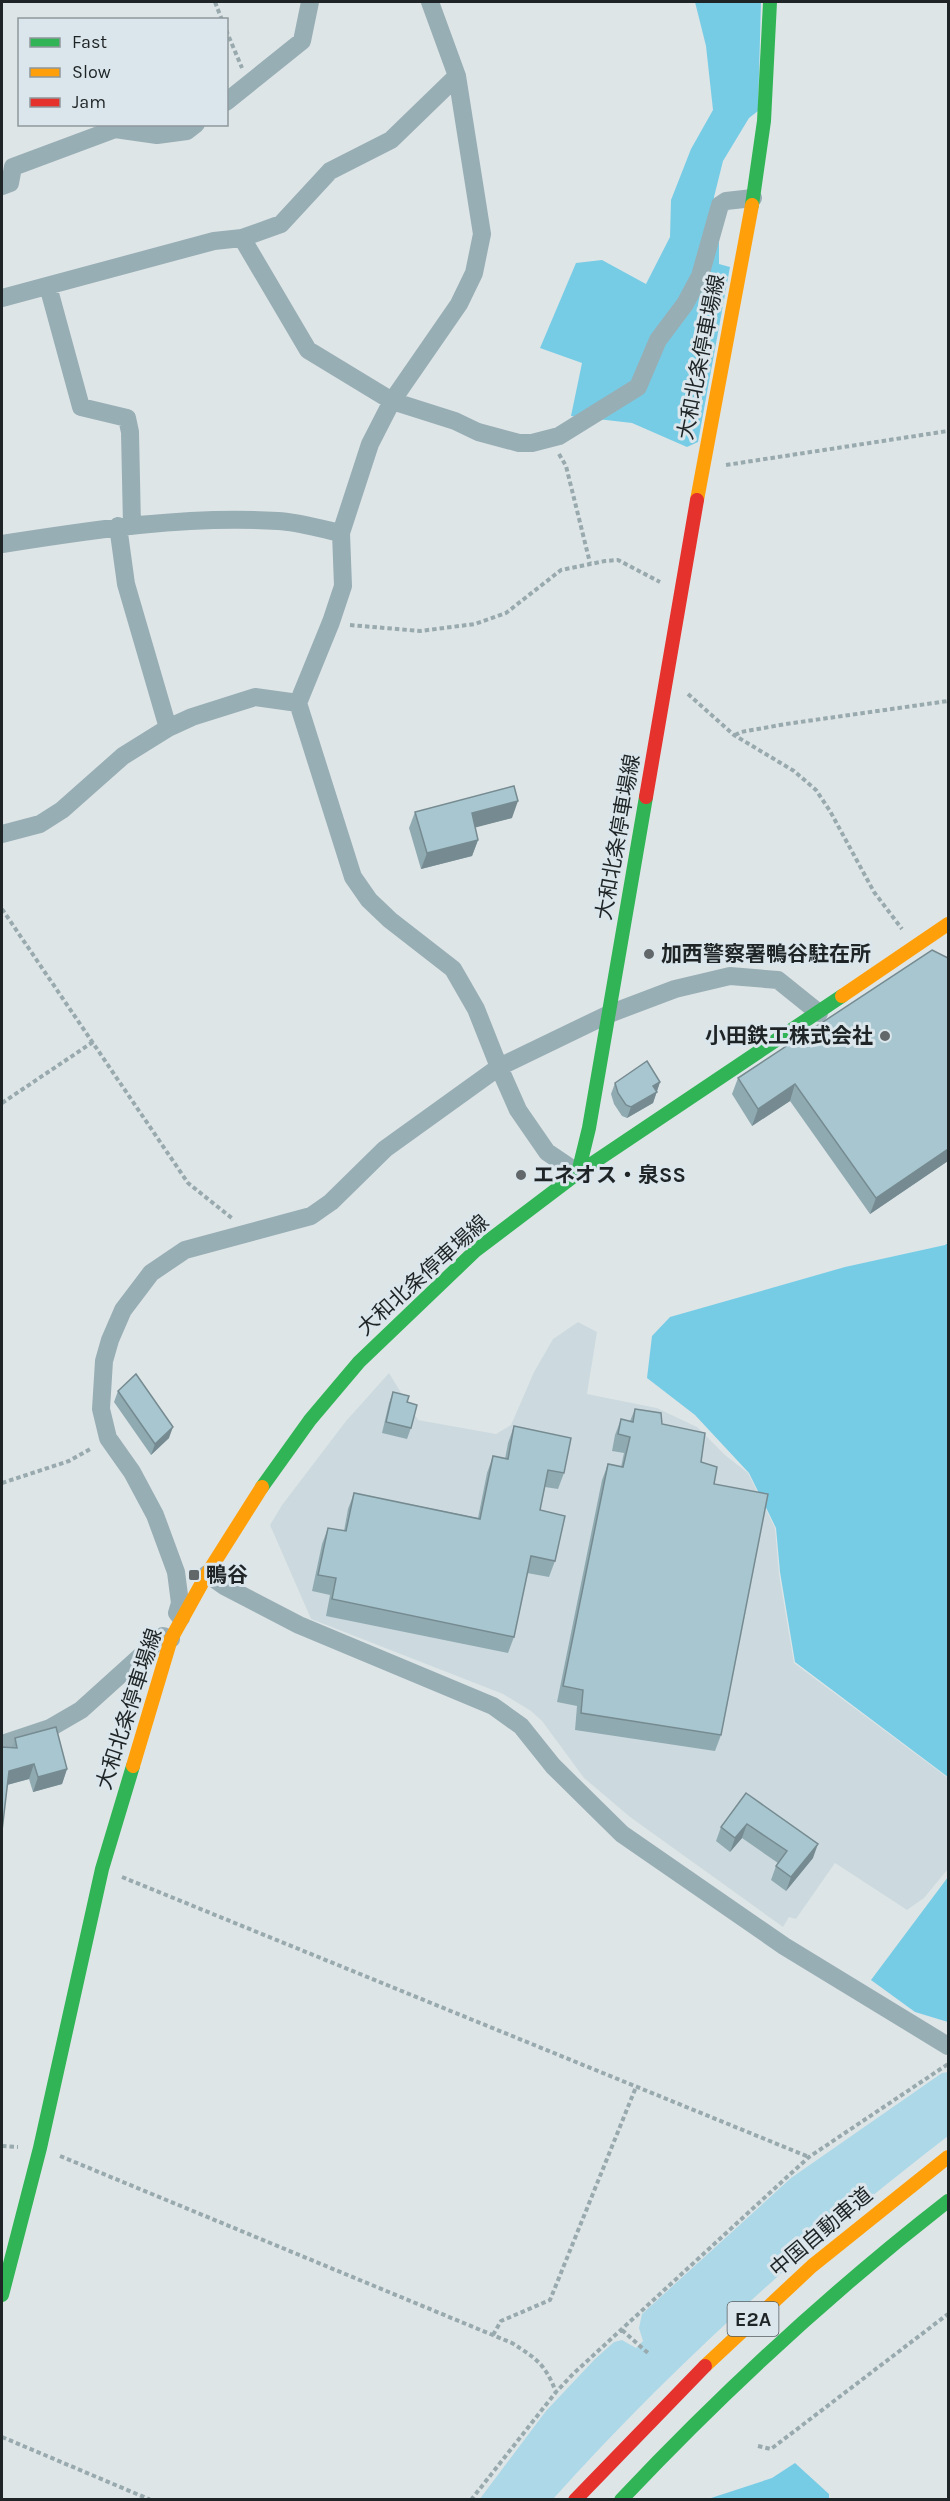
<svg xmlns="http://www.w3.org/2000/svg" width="950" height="2501" viewBox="0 0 950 2501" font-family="Karla,'Noto Sans JP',sans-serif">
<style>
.built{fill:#ccdadf}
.green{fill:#acd8e8}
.forest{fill:#77cce5}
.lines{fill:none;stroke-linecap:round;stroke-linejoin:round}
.path{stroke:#99aaaf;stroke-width:4;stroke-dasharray:4.5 3;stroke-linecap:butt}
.street{stroke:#98aeb5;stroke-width:18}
.fast{stroke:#30b455;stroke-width:14}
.slow{stroke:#ff9f0a;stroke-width:14}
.jam{stroke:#e5322d;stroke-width:14}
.wall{fill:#90aab2}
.shaded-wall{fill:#768b91}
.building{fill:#a8c6cf;stroke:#768b91;stroke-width:1.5}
.poi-dot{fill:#62686a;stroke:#dae6eb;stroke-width:2}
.labels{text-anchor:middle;stroke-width:6;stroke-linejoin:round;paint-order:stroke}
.shield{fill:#dae6eb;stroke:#575e61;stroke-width:1.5}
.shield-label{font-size:20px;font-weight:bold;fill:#1f2426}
.street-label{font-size:21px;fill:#1f2426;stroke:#dae6eb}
.poi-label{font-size:21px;font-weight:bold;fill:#1f2426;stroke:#dae6eb;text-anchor:start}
</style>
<rect width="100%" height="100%" fill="#dee5e7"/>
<path class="built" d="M578,1322L597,1332L587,1394L657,1408L697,1427L725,1455L748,1473L775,1528L779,1574L794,1663L948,1778V1869L924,1898L907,1910L835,1863L796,1919L789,1917L783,1927L630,1817L584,1778L542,1721L531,1711L503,1694L311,1619L270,1525L282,1505L346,1421L389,1373L418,1420L496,1434L511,1425L534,1372L553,1339Z"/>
<path class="green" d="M948,2072V2136C806,2245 673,2366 553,2499L479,2500L546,2411L595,2359L614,2342L622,2340L636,2348L643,2341L639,2328L642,2314L791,2178L942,2073Z"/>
<path class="forest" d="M695,2H761L758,111L749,118L723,161L714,197L719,236V264L730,267L698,442L687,447L632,423L571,416L582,363L540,348L576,263L602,260L646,284L670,237L671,200L691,149L713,110L706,46Z
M948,1243V1777L795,1662L780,1572L776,1528L749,1473L695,1415L647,1378L652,1336L670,1317L845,1267L945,1245Z
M948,1877V2022L915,2012L871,1980Z
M795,2463L829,2494V2499H708L772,2478Z"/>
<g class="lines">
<path class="path" d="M215,2L222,20
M226,30L242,68
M559,454L566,466L590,563
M726,465L948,431
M350,625L420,631L475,624L506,613L561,570L605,561L618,560L660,582
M688,694L734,735L794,771L816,790L830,811L874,892L902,929
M735,735L741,732L786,724L948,701
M2,909L188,1183L233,1219
M2,1103L93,1042
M2,1483L69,1461L92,1448
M122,1877L809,2157
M2,2146L18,2147
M60,2156L512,2343C537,2359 545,2364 556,2392
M622,2330L648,2353
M493,2335L501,2321L550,2300L636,2087
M2,2437L151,2500
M758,2446L771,2449L948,2314
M471,2500L556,2392L573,2374L787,2177L809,2157L948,2064"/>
<path class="street" d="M430,2L457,76L482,234L474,273L459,304L392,401L370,444L341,533L343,586L331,622L298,703L353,877L369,900L390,920L453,969L476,1009L499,1067L518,1110L547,1152L578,1173
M226,102L302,41L310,2
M2,186L10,183L13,167L115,129L157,135L187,131L196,124
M242,238L308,350L392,401L455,421L478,432L519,443H532L559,436L638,387L658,340L685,304L700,276L720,205L726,201L753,198
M48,286L81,407L127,418L130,432L132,526
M2,298L214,241L242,238L281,224L330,171L391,140L457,76
M118,526L126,584L168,728
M2,544C92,530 186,515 278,521C299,522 320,529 341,533
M2,834L40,824L62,810L123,756L168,728L192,717L255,697L298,703
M207,1574L224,1586L299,1625L493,1706L521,1726L553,1766L622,1834L784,1946L948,2046
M181,1618L177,1613L180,1603L176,1572L155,1515L132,1472L108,1438L101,1409L104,1361L110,1340L123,1310L151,1273L185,1250L311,1216L331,1202L385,1149L499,1067L609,1014L675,989L730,976L778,980L819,1013
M2,1744L50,1728L81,1710L163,1636L171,1639"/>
<path class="fast" d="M752,205L764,121L770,2
M578,1173L589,1128L646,797
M262,1487L310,1420L359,1362L475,1251L578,1173L842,996
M2,2295L40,2148L102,1869L133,1766
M621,2500C723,2392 831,2292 948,2201"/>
<path class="slow" d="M697,500L752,205
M842,996L948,924
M133,1766L171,1639L207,1574L262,1487
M705,2366L812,2266L948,2157"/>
<path class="jam" d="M646,797L697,500
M575,2500L705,2366"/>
</g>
<path class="wall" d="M415,812L512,818L475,827L478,840L472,856L421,869L409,828Z
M932,950L948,1161L870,1214L790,1101L752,1126L732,1094L738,1078Z
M660,1082L653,1103L627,1118L622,1116L614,1104L611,1094L615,1083Z
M118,1391L169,1438L151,1455L114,1402Z
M393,1392L407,1402L411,1428L407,1439L382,1433L389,1403Z
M635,1409L662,1424L701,1462L714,1484L721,1735L715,1751L575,1730L577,1706L557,1702L602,1480L608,1464L621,1467L624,1453L612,1451L615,1435L621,1419L630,1421Z
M514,1426L564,1473L558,1489L545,1487L540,1510L555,1561L549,1577L527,1573L514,1637L508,1653L326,1616L330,1595L312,1591L322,1544L328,1528L344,1531L348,1509L354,1493L478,1518L487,1473L493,1456L505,1459L508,1443Z
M15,1738L67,1769L62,1784L33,1792L29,1779L7,1785L12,1747Z
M746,1793L813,1858L786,1891L771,1880L776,1866L778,1863L742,1838L730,1852L716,1841L721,1827Z"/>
<path class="shaded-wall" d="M518,801L512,818L466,830L472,813Z
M478,840L472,856L421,869L427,853Z
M660,1082L653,1103L627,1118L631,1107L653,1086Z
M795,1084L790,1101L752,1126L758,1109Z
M948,1149V1161L870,1214L876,1198Z
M173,1427L169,1438L151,1455L155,1444Z
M34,1764L29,1779L3,1786L9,1771Z
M67,1769L62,1784L33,1792L38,1777Z
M747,1824L742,1838L730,1852L735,1838Z
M818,1844L813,1858L786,1891L791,1877Z"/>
<path class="building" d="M514,786L518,801L472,813L478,840L427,853L415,812Z
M932,950L948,958V1149L876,1198L795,1084L758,1109L738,1078Z
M647,1061L660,1082L653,1086L657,1092L631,1107L626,1105L618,1093L615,1083Z
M136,1374L173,1427L155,1444L118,1391Z
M393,1392L409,1396L407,1402L417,1405L411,1428L386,1422Z
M635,1409L661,1413L662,1424L705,1433L701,1462L717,1467L714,1484L768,1494L721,1735L581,1713L583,1690L563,1686L608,1464L623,1467L630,1437L618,1434L621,1419L633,1422Z
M514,1426L571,1438L564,1473L548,1470L540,1510L565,1516L555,1561L531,1556L514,1637L332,1599L336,1578L318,1575L328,1528L346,1531L354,1493L480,1519L493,1456L508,1459Z
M56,1727L67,1769L38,1777L34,1764L9,1771L2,1831V1747L17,1748L15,1738Z
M746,1793L818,1844L791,1877L776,1866L787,1851L747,1824L735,1838L721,1827Z"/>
<g class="poi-dot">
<circle cx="649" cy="954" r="6"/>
<circle cx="885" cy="1036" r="6"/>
<circle cx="521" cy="1175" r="6"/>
<rect x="188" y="1569" width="12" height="12" rx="3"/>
</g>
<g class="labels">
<rect class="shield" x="727.5" y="2302" width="51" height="34" rx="4.5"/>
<g class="shield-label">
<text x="753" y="2326">E2A</text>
</g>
<g class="street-label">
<text transform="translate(701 357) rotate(-79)" y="7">大和北条停車場線</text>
<text transform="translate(618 837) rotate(-80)" y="7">大和北条停車場線</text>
<text transform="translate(423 1275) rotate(-42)" y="7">大和北条停車場線</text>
<text transform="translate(129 1709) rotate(-72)" y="7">大和北条停車場線</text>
<text transform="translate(821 2232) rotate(-40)" y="7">中国自動車道</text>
</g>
<g class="poi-label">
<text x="661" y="961">加西警察署鴨谷駐在所</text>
<text x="873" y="1043" text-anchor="end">小田鉄工株式会社</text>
<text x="533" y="1182">エネオス・泉SS</text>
<text x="206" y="1582">鴨谷</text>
</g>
</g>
<rect width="950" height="2501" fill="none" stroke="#1f2426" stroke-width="6"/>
<rect x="18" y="18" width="210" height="108" fill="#dae6eb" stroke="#8f989c" stroke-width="1.5"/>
<rect x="30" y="38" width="30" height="9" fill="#30b455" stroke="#8f989c" stroke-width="1.5"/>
<text x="72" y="48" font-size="18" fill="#1f2426">Fast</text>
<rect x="30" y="68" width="30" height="9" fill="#ff9f0a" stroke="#8f989c" stroke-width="1.5"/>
<text x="72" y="78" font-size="18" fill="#1f2426">Slow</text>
<rect x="30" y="98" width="30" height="9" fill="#e5322d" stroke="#8f989c" stroke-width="1.5"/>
<text x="72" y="108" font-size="18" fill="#1f2426">Jam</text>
</svg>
